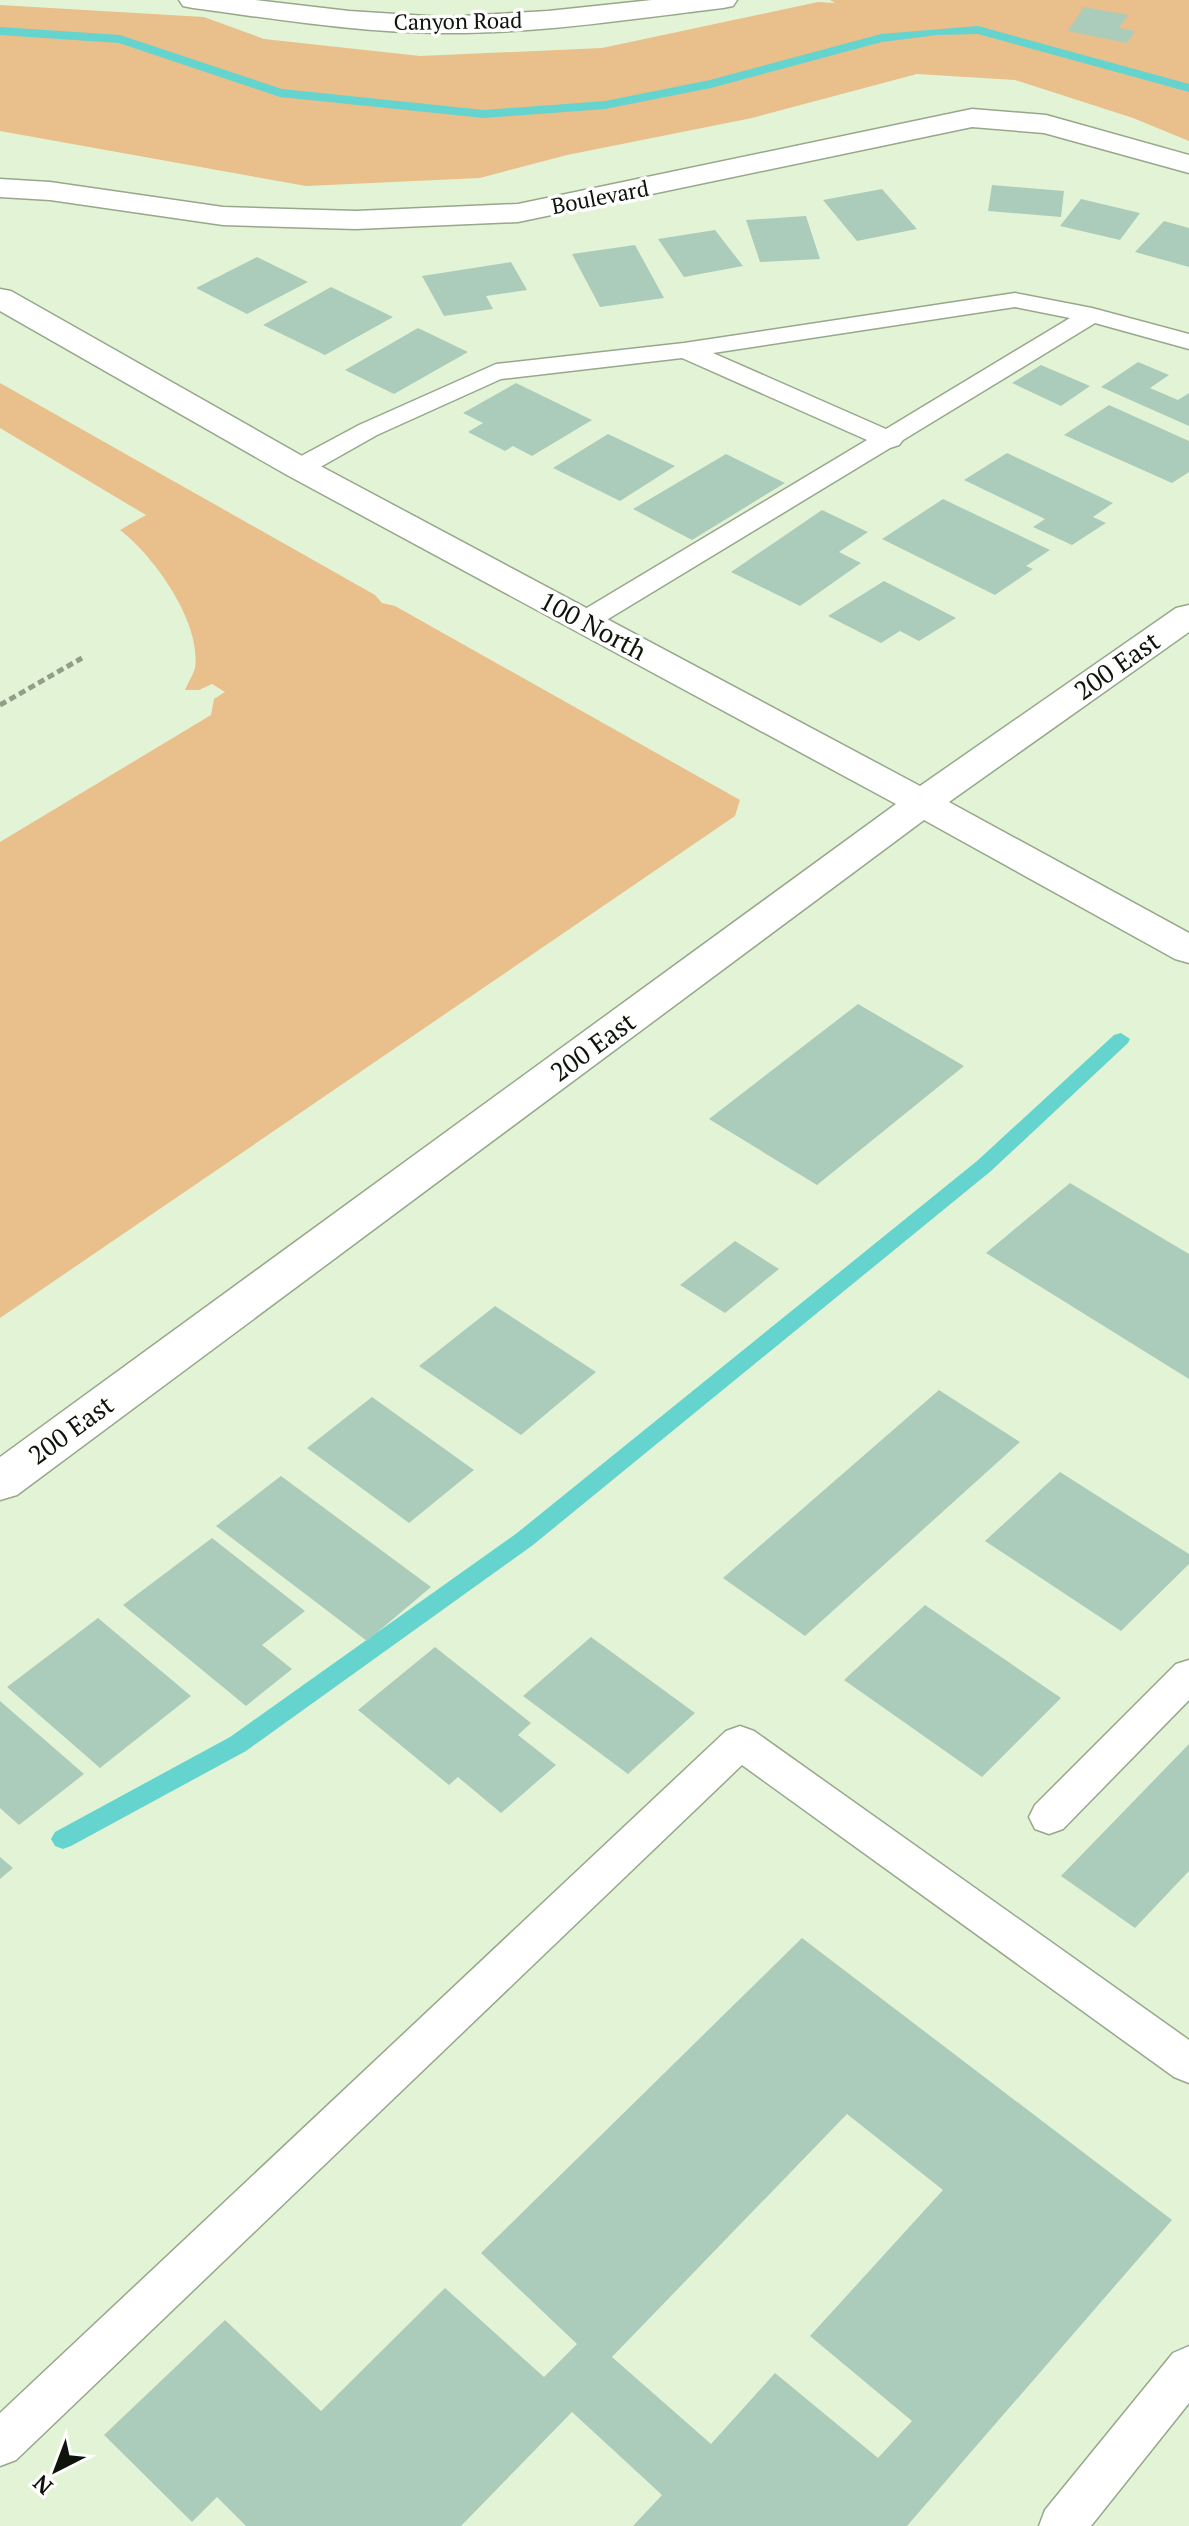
<svg xmlns="http://www.w3.org/2000/svg" width="1189" height="2526" viewBox="0 0 1189 2526" font-family="'PT Serif',serif">
<style>
.green{fill:#e9bf8b}
.lines{fill:none;stroke-linecap:round;stroke-linejoin:round}
.stream{fill:#65d4cf;fill-rule:evenodd}
.building{fill:#abccba;fill-rule:evenodd}
.lane-casing{stroke:#97a78b;stroke-width:3}
.street-casing{stroke:#97a78b;stroke-width:3}
.secondary-casing{stroke:#97a78b;stroke-width:3}
.path{stroke:#929e88;stroke-width:5;stroke-dasharray:7 4;stroke-linecap:butt}
.lane{fill:#fff;fill-rule:evenodd}
.street{fill:#fff;fill-rule:evenodd}
.secondary{fill:#fff;fill-rule:evenodd}
.labels{text-anchor:middle;stroke-width:7;stroke-linejoin:round;paint-order:stroke}
.far-street-label{font-size:22px;fill:#0f140a;stroke:#fff}
.street-label{font-size:26px;fill:#0f140a;stroke:#fff}
</style>
<rect width="100%" height="100%" fill="#e3f4d6"/>
<path class="green" d="M830,0H1189V141L1133,118L1015,80L917,74L752,118L567,155L480,178L306,186L0,131V5L204,17L264,39L420,56L602,48L818,2L835,3Z
M0,383L375,595L382,603L395,606L740,800L735,816L0,1318V842L211,715L214,699L225,692L212,684L199,690H185C188,683 193,675 195,668C202,623 154,556 120,530L146,515L0,428Z"/>
<g class="lines">
<path class="stream" d="M978,26L1189,84V92L978,34L937,35L882,42L711,88L605,109L484,118L280,97L119,43L0,35V27L120,35L282,89L484,110L605,101L710,80L881,34Z
M1121,1033L1130,1039L1128,1043L991,1171L533,1545L246,1751L71,1846L63,1849L55,1846L51,1839L55,1832L230,1737L517,1533L977,1161L1114,1035Z"/>
</g>
<path class="building" d="M1084,7L1128,15L1119,28L1135,31L1127,43L1068,31Z
M992,185L1064,191L1061,217L988,211Z
M882,189L917,229L857,241L823,200Z
M1081,199L1140,213L1120,240L1060,226Z
M806,216L820,259L760,262L746,220Z
M1164,221L1189,228V267L1135,252Z
M715,230L743,266L684,277L658,239Z
M635,245L664,298L600,307L572,254Z
M257,257L308,282L247,314L196,288Z
M511,262L527,290L486,296L493,309L444,316L422,276Z
M331,287L393,317L325,355L263,325Z
M418,328L468,352L394,394L345,370Z
M1138,362L1169,375L1150,388L1178,400L1189,393V426L1101,387Z
M1041,365L1090,386L1061,406L1012,383Z
M516,383L592,420L532,456L513,446L505,451L468,432L483,423L463,413Z
M1109,405L1189,441V472L1172,483L1064,435Z
M608,434L675,466L620,501L553,468Z
M1007,453L1113,503L1093,517L1106,523L1072,545L1033,527L1045,519L964,480Z
M726,454L785,483L692,540L633,509Z
M943,499L1050,550L1026,566L1033,569L995,595L882,539Z
M822,510L868,532L839,552L861,563L800,606L731,572Z
M884,581L956,618L919,641L900,631L881,643L828,616Z
M858,1004L964,1066L817,1185L709,1119Z
M1070,1183L1189,1254V1379L986,1253Z
M735,1241L779,1269L725,1313L680,1285Z
M495,1306L596,1372L521,1435L419,1366Z
M939,1390L1020,1442L805,1636L723,1578Z
M372,1397L474,1470L409,1523L307,1448Z
M1060,1472L1189,1554V1564L1121,1631L985,1541Z
M281,1476L431,1587L367,1641L216,1526Z
M212,1538L305,1611L262,1645L292,1669L246,1706L123,1605Z
M925,1605L1061,1698L982,1777L844,1680Z
M98,1618L191,1696L100,1768L7,1687Z
M591,1637L695,1713L628,1774L523,1696Z
M435,1647L531,1723L518,1735L556,1765L501,1813L458,1777L449,1785L358,1710Z
M0,1701L84,1774L19,1825L0,1808Z
M1189,1744V1871L1135,1928L1061,1876Z
M0,1857L13,1868L0,1879Z
M802,1938L1172,2220L907,2526H633L662,2495L572,2412L461,2526H246L217,2497L192,2522L104,2435L225,2320L321,2411L445,2288L544,2377L577,2344L481,2253ZM847,2114L943,2190L810,2336L912,2421L878,2458L775,2373L711,2444L612,2357Z"/>
<g class="lines">
<defs>
<path id="lane" d="M1015,293L1092,308L1189,334V349L1095,323L903,440L899,445L890,448L595,627L585,629L575,627L571,621L575,615L867,440L682,358L501,379L377,435L308,474H290L286,468L290,462L359,425L496,364L684,343ZM1015,307L1070,318L886,429L713,353Z
M1189,1660V1700L1063,1829L1049,1834L1035,1829L1029,1817L1035,1805L1176,1664Z
M740,1726L754,1731L1189,2040V2083L1174,2077L742,1765L16,2460L0,2466V2413L726,1731Z
M1189,2346V2403L1091,2526H1039L1045,2510L1173,2353Z"/>
<path id="street" d="M972,109L1046,115L1189,155V173L1044,133L972,127L518,222L356,229L223,225L50,200L0,197V179L50,182L223,207L356,211L518,204Z"/>
<path id="secondary" d="M179,0H255L349,11L443,17L548,11L652,0H737L733,6L723,8C630,19 536,34 443,33C359,33 276,19 193,8L183,6Z
M0,289L11,291L311,461L920,786L1176,608L1189,605V632L949,802L1189,933V963L1175,959L924,820L17,1495L0,1500V1457L896,804L287,475L0,311Z"/>
</defs>
<use href="#lane" class="lane-casing"/>
<use href="#street" class="street-casing"/>
<use href="#secondary" class="secondary-casing"/>
<path class="path" d="M0,705L82,658"/>
<use href="#lane" class="lane"/>
<use href="#street" class="street"/>
<use href="#secondary" class="secondary"/>
</g>
<g class="labels">
<g class="far-street-label">
<text transform="translate(458 21) rotate(-1)" y="8">Canyon Road</text>
<text transform="translate(600 197) rotate(-11)" y="8">Boulevard</text>
</g>
<g class="street-label">
<text transform="translate(593 626) rotate(28)" y="9">100 North</text>
<text transform="translate(1117 666) rotate(-35)" y="9">200 East</text>
<text transform="translate(593 1047) rotate(-36)" y="9">200 East</text>
<text transform="translate(71 1430) rotate(-36)" y="9">200 East</text>
</g>
</g>
<g transform="translate(56 2470) rotate(222)" stroke="#ffffff" stroke-width="6" paint-order="stroke">
<path d="M0-6L14 30L0 20L-14 30Z" fill="#0f140a"/>
<text y="-12" font-size="22" font-weight="bold" text-anchor="middle" fill="#0f140a">N</text>
</g>
</svg>
